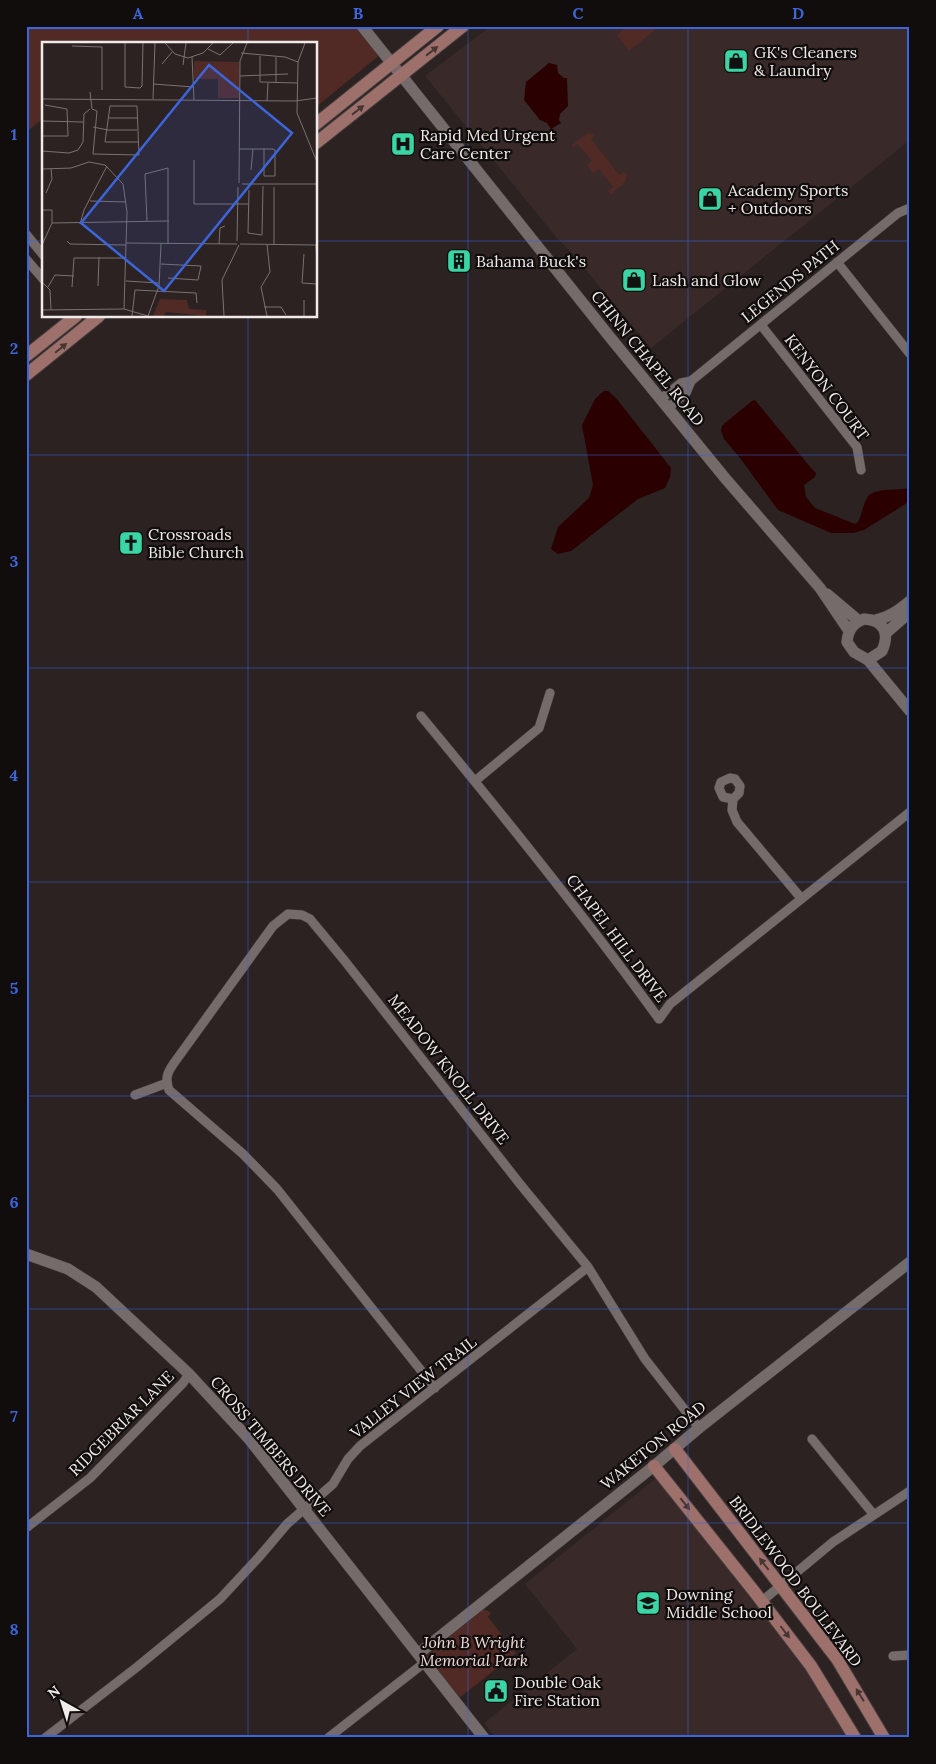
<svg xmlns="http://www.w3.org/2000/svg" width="936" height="1764" viewBox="0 0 936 1764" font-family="Lora,serif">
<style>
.built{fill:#392a29}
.green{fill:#512a26}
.water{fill:#2a0000}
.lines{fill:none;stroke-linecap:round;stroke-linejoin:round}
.minor-casing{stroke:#443d3c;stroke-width:10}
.tertiary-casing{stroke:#443d3c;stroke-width:12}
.secondary-casing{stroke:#443d3c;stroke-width:14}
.minor{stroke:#756b6a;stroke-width:9}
.tertiary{stroke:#756b6a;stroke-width:11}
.secondary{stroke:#9d706c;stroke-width:12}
.oneway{fill:#483532}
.grid{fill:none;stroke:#3d65db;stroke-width:1;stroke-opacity:0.55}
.labels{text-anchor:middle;stroke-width:4.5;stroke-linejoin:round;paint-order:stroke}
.poi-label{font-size:16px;fill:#f0eae9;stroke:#100d0c;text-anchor:start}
.street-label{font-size:16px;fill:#f0eae9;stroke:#100d0c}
.park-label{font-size:16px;font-style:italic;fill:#f1dbd8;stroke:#100d0c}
.inset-road{fill:none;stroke:#7a7271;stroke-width:1}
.view{fill:#3d65db;fill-opacity:0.15;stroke:#3d65db;stroke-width:2.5}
.inset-edge{fill:none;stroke:#f0eae9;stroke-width:2.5}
.neatline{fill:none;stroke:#3d65db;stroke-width:2}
.grid-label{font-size:16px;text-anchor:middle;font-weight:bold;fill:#3d65db}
</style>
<rect width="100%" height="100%" fill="#2b2221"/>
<path class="built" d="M491,26H910V140L651,348L570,251L556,237L425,76Z
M656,1478L800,1661L823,1694L845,1735L841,1738H496L484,1723L577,1649L525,1584Z"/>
<path class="green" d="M26,26H358L381,54L316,107V44H140L138,41L135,44H44V118L26,132Z
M627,26H653L655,30L629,51L617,35Z
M588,133L595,135L591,139L619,175L624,172L627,176L625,182L611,194L608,191L613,187L599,169L593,173L587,165L592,161L578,144L573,147L572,145Z
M484,1609L491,1613L488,1617L516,1653L458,1699L428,1659V1654Z"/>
<path class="water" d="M549,63L557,65L558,73L564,78H567L568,106L560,114L559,120L561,123L551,129L547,123L540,120L524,100L526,82Z
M604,391H608L616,398L671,468L670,477L665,488L638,499L571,551L558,554L551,549L558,527L589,498L593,485L582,425L595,399Z
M755,400L811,468L816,473L815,477L804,485L806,497L815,508L855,524L858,522C862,514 863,505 867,498C873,487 898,491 910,488V501L864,530L853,533H831L778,510L740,458L724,439L721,431L722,426L725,423L752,401Z"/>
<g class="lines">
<defs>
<path id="minor" d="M26,234L44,256
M26,259L44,280
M837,262L910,354
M761,325L857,447L861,470
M661,399L681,383L691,381
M668,408L686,393L691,381L898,213L910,208
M421,716C503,815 584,915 659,1019L670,1004L910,812
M730,778L735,779L740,786L739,793L733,799L723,797L719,788L721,782Z
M475,781L539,728L550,693
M733,799L732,810L737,822L801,898
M135,1095L167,1083
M435,1388L277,1189L243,1154L169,1090C165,1078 167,1073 174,1063L273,926L288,914L302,915L310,919L344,960L520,1184L588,1267L645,1359L699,1428
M812,1439L874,1515
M26,1528L90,1478L183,1383L189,1374
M762,1601L833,1542L910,1491
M893,1656L910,1655
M45,1738L137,1667L220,1599L259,1557L287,1524L333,1484L348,1459L360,1446L588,1267
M328,1738L424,1663"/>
<path id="tertiary" d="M362,26L609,336L725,478L820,588L849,631
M827,594L859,621
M864,619C884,620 890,633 882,651L868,660L854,652L847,642C848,630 853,623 864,619Z
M876,620C890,617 899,610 910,601
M886,633L910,612
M868,660L910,711
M26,1254L68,1269L96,1287L189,1374L249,1439L484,1738
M418,1654L654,1466L699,1428L910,1262"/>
<path id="secondary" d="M316,124L438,26
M316,143L463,26
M26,356L76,316
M26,375L99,316
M675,1449L837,1659L884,1738
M654,1466L753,1590L811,1666L855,1738"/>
</defs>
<use href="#minor" class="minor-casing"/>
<use href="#tertiary" class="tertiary-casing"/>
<use href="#secondary" class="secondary-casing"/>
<use href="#minor" class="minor"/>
<use href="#tertiary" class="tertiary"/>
<use href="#secondary" class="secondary"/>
</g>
<defs><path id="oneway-solid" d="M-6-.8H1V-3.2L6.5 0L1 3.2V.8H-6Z" transform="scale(1.25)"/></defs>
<g class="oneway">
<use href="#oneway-solid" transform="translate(432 51) rotate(-38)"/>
<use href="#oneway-solid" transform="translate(358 110) rotate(-38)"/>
<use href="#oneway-solid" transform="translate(61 348) rotate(-39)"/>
<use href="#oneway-solid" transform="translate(685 1504) rotate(51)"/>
<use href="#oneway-solid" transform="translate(764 1564) rotate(-128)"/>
<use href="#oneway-solid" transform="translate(785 1632) rotate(53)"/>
<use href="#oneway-solid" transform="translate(860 1695) rotate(-122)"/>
</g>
<path class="grid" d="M248,26V44M468,26V1738M688,26V1738M26,241H44M316,241H910M248,316V1738M26,455H910M26,668H910M26,882H910M26,1096H910M26,1309H910M26,1523H910"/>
<defs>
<symbol id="shop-square" viewBox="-11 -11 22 22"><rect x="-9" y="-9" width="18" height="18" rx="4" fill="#3ad4a5" stroke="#100d0c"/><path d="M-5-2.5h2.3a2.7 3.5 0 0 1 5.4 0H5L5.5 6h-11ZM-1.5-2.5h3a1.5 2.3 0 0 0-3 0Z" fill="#111"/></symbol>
<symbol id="hospital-square" viewBox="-11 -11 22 22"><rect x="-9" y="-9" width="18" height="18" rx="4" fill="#3ad4a5" stroke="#100d0c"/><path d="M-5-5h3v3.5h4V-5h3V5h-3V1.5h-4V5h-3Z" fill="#111"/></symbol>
<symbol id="building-square" viewBox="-11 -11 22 22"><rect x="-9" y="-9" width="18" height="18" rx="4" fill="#3ad4a5" stroke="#100d0c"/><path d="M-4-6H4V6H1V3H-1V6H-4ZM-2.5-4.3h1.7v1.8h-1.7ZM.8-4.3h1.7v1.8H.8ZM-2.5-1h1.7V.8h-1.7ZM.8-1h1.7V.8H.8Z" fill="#111"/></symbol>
<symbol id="church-square" viewBox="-11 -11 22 22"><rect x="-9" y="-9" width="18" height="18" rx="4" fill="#3ad4a5" stroke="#100d0c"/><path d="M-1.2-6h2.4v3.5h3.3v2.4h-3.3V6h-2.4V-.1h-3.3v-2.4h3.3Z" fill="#111"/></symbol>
<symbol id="school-square" viewBox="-11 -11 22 22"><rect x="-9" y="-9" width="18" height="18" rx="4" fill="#3ad4a5" stroke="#100d0c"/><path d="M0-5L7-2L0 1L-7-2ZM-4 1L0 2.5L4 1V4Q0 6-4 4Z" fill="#111"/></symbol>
<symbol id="civic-square" viewBox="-11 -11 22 22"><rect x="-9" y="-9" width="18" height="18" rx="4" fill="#3ad4a5" stroke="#100d0c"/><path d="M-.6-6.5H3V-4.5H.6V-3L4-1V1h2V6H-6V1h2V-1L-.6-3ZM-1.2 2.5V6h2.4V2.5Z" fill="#111"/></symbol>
</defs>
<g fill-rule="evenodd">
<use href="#shop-square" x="722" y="47" width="28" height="28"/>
<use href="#hospital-square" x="389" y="130" width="28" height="28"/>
<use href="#shop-square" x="696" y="185" width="28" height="28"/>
<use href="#building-square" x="445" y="247" width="28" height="28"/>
<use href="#shop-square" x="620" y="266" width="28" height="28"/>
<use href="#church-square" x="117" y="529" width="28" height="28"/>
<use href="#school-square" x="634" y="1589" width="28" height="28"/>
<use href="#civic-square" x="482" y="1677" width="28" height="28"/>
</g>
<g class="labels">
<g class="poi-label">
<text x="754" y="58">GK's Cleaners<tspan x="754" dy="18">&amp; Laundry</tspan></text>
<text x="420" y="141">Rapid Med Urgent<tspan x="420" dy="18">Care Center</tspan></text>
<text x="728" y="196">Academy Sports<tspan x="728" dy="18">+ Outdoors</tspan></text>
<text x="476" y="267">Bahama Buck's</text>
<text x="652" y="286">Lash and Glow</text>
<text x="148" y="540">Crossroads<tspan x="148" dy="18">Bible Church</tspan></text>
<text x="666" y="1600">Downing<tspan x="666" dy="18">Middle School</tspan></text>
<text x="514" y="1688">Double Oak<tspan x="514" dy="18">Fire Station</tspan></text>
</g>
<g class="street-label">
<text transform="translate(790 281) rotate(-39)" y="6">LEGENDS PATH</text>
<text transform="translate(648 358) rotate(51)" y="6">CHINN CHAPEL ROAD</text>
<text transform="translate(827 387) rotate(53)" y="6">KENYON COURT</text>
<text transform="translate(617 938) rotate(53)" y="6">CHAPEL HILL DRIVE</text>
<text transform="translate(449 1069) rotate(52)" y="6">MEADOW KNOLL DRIVE</text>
<text transform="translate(413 1387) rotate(-38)" y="6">VALLEY VIEW TRAIL</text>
<text transform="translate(121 1423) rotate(-45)" y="6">RIDGEBRIAR LANE</text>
<text transform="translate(653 1445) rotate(-39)" y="6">WAKETON ROAD</text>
<text transform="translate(271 1446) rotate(50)" y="6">CROSS TIMBERS DRIVE</text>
<text transform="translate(796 1581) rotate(53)" y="6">BRIDLEWOOD BOULEVARD</text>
</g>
<g class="park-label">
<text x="474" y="1648">John B Wright<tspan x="474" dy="18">Memorial Park</tspan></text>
</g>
</g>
<g transform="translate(42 42)">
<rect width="275" height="275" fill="#2b2221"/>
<path d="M152,19L197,20V56H176V37H152ZM118,257L145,258L147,267L164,268V274L124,270L122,274H111Z" fill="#512a26"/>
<path class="inset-road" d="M83,1V45L98,46L100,44L101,1M123,1L133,12L146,16L161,11L171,1M263,1L256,20L255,71L275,120M30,4L60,5V48M166,7L178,13L191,1M199,11L243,15L256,20M218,14V40L255,41M150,15L152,58M120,22L130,10M141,23L144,1M198,34L246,32M234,41V15M111,42L152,45M48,50L50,67M0,57L253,59L275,56M111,57L113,1M225,59L226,41M50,67L55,69L51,112L97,113L95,64H68L63,100H96M66,76H95M0,79L41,80M51,85L66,88H95M0,94H26L25,67L3,63M197,107H231L233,108V134H222V107M0,109L27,111L36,108L41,100L42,72L48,67M152,118V162H206M0,127L29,126L47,120L63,123L81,142L85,170L82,267L0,268M209,128L211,107M197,141L198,19L205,1M200,142H275M232,145V202M207,148L206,191L220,193L221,144M4,151L10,137L9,127M48,159L84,160M0,168H10V181L0,203M105,179L103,132L126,126V202M10,181L127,179M38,182L42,168L65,124M25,199L28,202L84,203M195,199L196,145M84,201L195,202M177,202L178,186L183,184M198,202L275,203M274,203L275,220M262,212L260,241L275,242M119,222L159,224L156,238L126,236M84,239L117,241M0,240L8,248L9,268M56,244L57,215M6,245L13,233L32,234M30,245L32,216H84M222,265H239L244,273M82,267L106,274M90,274L93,248L154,251L155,261M106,274L117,244L119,202M182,274L180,238L197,203M225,274L219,245L228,230L225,202M262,274V258"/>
<path class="view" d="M167,23L250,91L122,249L39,181Z"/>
<rect width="275" height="275" class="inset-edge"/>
</g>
<rect width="936" height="1764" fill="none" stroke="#100d0c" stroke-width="55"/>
<g transform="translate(62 1702) rotate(321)" stroke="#100d0c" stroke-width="4" paint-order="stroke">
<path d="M0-4L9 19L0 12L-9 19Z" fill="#f0eae9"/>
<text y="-8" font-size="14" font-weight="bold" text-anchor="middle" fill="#f0eae9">N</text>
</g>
<rect x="28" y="28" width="880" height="1708" class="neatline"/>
<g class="grid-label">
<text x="138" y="19">A</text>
<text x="358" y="19">B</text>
<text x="578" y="19">C</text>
<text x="798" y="19">D</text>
<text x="14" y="140">1</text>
<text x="14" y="354">2</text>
<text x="14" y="567">3</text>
<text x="14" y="781">4</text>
<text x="14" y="994">5</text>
<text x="14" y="1208">6</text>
<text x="14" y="1422">7</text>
<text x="14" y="1635">8</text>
</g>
</svg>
